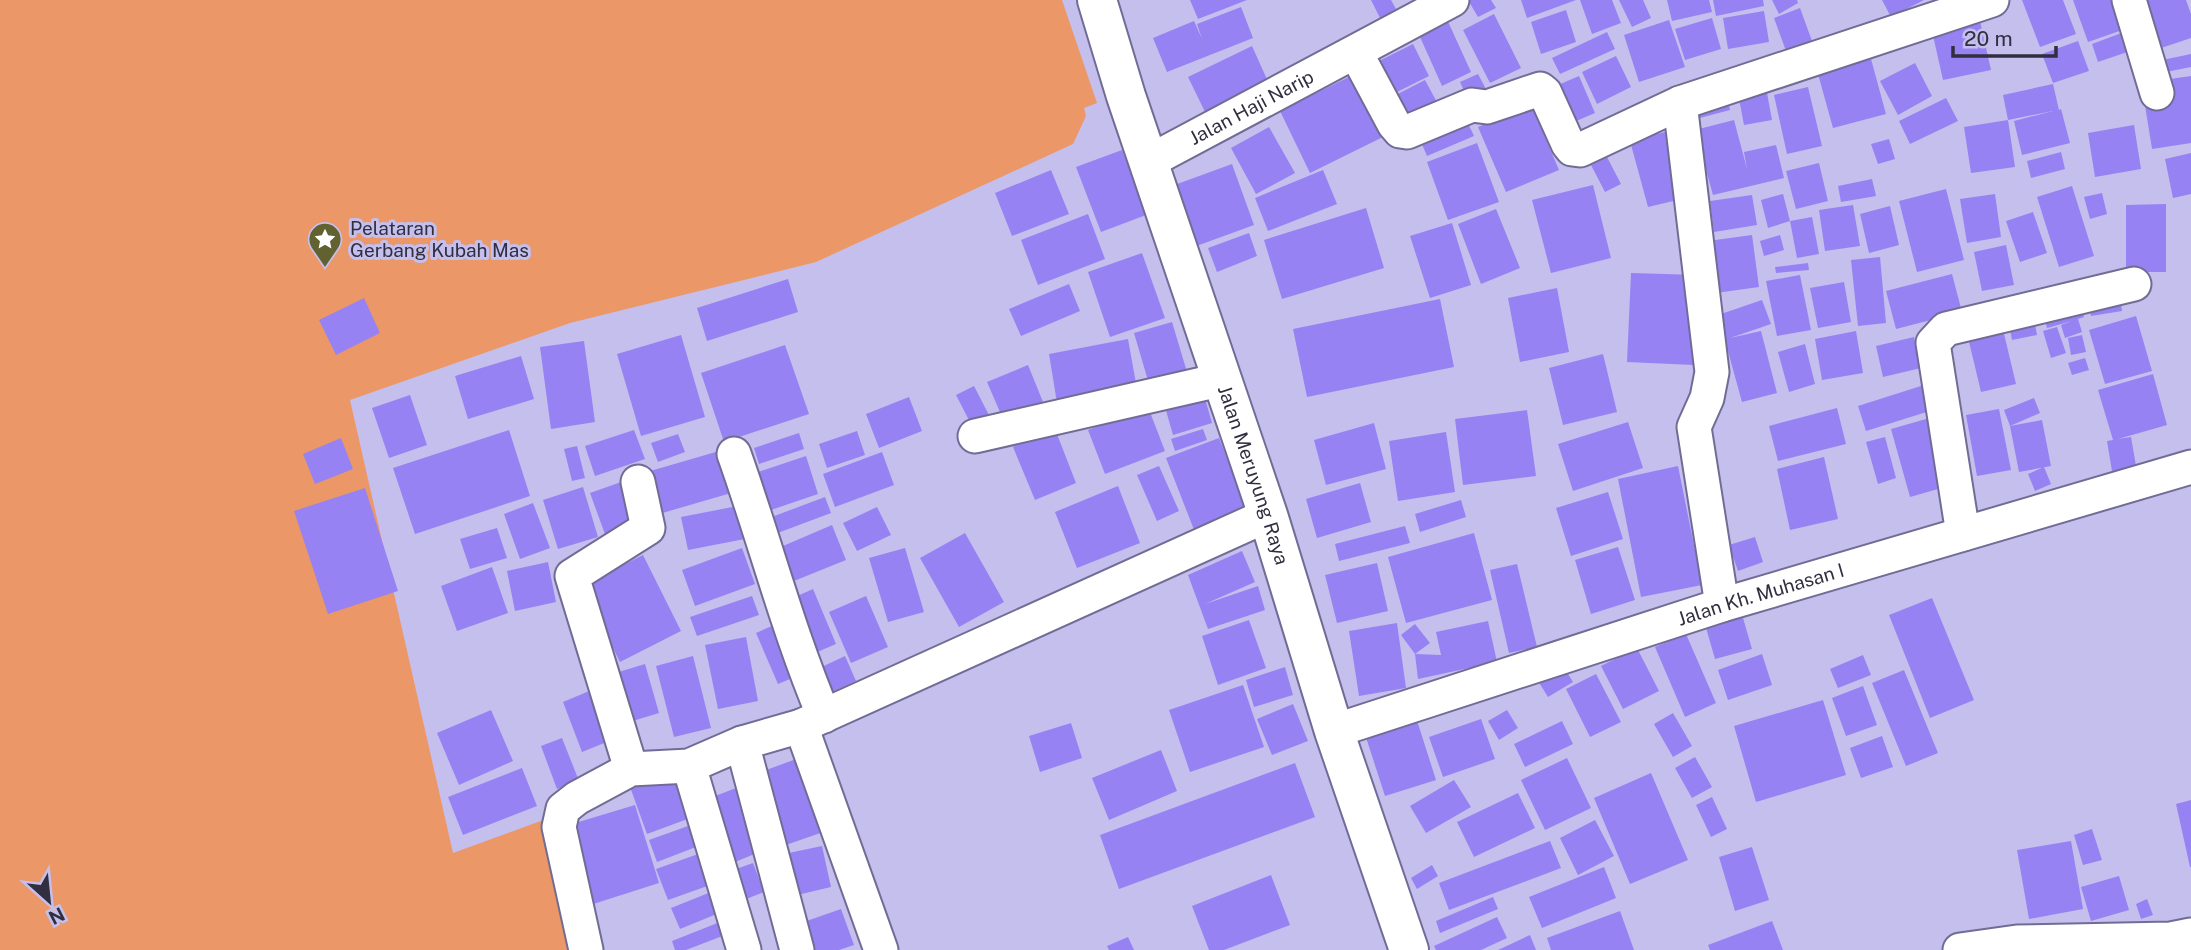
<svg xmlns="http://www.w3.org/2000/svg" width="2191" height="950" viewBox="0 0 2191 950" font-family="'Public Sans',sans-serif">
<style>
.green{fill:#ec9767}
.building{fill:#9782f3}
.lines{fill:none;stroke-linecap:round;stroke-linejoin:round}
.minor-casing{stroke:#716c95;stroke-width:37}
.major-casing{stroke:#716c95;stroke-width:42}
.minor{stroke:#fff;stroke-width:33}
.major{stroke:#fff;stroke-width:38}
.labels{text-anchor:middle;stroke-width:6;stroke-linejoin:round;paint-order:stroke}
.street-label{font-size:19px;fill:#302e3f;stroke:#c4bfed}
.poi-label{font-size:19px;fill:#302e3f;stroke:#c4bfed;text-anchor:start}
</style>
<rect width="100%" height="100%" fill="#c4bfed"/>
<path class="green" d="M0,0H1062L1097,103L1084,108L1086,116L1073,144L816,262L570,323L350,400L453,853L549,818L572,950H0Z"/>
<path class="building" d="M1190,0H1247L1198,19Z
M1371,0H1391L1396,9L1380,18Z
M1468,0H1491L1496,8L1478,17Z
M1521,0H1576L1527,18Z
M1580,0H1612L1621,23L1592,34Z
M1619,0H1643L1651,18L1632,27Z
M1667,0H1709L1712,12L1672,21Z
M1713,0H1763L1764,6L1716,16Z
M1772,0H1797L1798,3L1779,14Z
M1882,0H1924L1891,17Z
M2022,0H2063L2076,34L2040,47Z
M2073,0H2121L2131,27L2088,42Z
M2139,0H2186L2191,14V38L2155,50Z
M1241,7L1253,38L1167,72L1153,38L1194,21L1202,39L1197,24Z
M1800,8L1812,41L1786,51L1774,18Z
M1566,10L1576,42L1541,54L1531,22Z
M1764,11L1769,42L1728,49L1723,18Z
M1494,14L1521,68L1490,83L1463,30Z
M1445,15L1471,72L1442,86L1416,28Z
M1712,18L1721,49L1685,60L1675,29Z
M1669,20L1685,67L1639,82L1624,35Z
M1980,21L1991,70L1943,80L1932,31Z
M2132,29L2139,48L2098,62L2092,44Z
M1607,32L1615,49L1560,74L1552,58Z
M2078,41L2089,71L2053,83L2042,54Z
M1413,44L1429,76L1385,98L1369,66Z
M1252,46L1270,86L1207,116L1188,77Z
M2191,54V67L2156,74L2153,62Z
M1616,56L1631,87L1597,104L1582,72Z
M1871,59L1886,114L1833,128L1818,74Z
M1915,63L1932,96L1898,115L1880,81Z
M1357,73L1387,135L1310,173L1280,111Z
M1478,74L1488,93L1469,102L1460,82Z
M1579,76L1595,113L1567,125L1551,88Z
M2191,76V143L2152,149L2144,99L2156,81Z
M1425,80L1439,106L1404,124L1390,98Z
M1765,82L1772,120L1744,125L1737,88Z
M2053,84L2059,110L2061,109L2070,143L2022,155L2014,121L2053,111L2008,120L2003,95Z
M1808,87L1822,146L1787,154L1774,95Z
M1946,98L1958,121L1910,144L1899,121Z
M1728,99L1730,110L1696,119L1693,108Z
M1531,105L1559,170L1506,192L1478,127Z
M1464,115L1474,136L1427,156L1418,135Z
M1734,120L1747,169L1744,152L1776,145L1784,178L1713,195L1695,130Z
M2008,120L2015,167L1971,173L1964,127Z
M2134,125L2141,169L2095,177L2088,133Z
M1269,127L1295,173L1256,194L1231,148Z
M1669,131L1686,198L1648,207L1630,141Z
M1889,139L1895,159L1878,164L1871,144Z
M1477,143L1499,202L1448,220L1427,162Z
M1122,150L1146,215L1101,232L1076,167Z
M2061,152L2065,169L2031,178L2027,161Z
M2191,153V194L2173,198L2165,159Z
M1607,157L1621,184L1605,192L1591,165Z
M1819,163L1828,201L1796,209L1786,171Z
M1232,164L1254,225L1191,248L1169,187Z
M1051,170L1069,214L1012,236L995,193Z
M1323,170L1337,204L1268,231L1255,198Z
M1872,179L1876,196L1841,202L1838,186Z
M1593,185L1611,258L1551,273L1532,200Z
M2072,186L2094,256L2059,267L2037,197Z
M1946,189L1964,260L1917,272L1899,201Z
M2102,193L2107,214L2090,219L2084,197Z
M1783,194L1790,221L1768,228L1761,200Z
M1995,194L2001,237L1967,243L1960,199Z
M1752,195L1757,225L1714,232L1710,201Z
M2166,204V272H2126V205Z
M1853,205L1860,246L1825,251L1819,210Z
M1890,206L1899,245L1869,253L1860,214Z
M1366,208L1384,268L1282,299L1264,240Z
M1496,209L1520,268L1481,284L1458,224Z
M2033,212L2047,253L2020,262L2006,221Z
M1088,214L1105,259L1038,285L1021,240Z
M1812,217L1819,254L1797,258L1790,221Z
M1452,223L1471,285L1430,298L1410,236Z
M1249,233L1257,256L1217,272L1208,248Z
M1752,235L1759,287L1716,293L1708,241Z
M1780,235L1784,250L1764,256L1760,241Z
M2006,245L2014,285L1982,291L1974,252Z
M1142,253L1165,318L1110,337L1088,272Z
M1880,257L1886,323L1858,326L1851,260Z
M1808,263L1809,270L1776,273L1775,267Z
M1631,273L1698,275L1694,365L1627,362Z
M1952,274L1962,312L1896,329L1886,291Z
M1800,275L1811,330L1777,336L1766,281Z
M788,279L798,312L707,341L697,308Z
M1844,282L1851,322L1818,328L1810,288Z
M1069,284L1080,311L1021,336L1009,309Z
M1557,288L1569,352L1520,362L1508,298Z
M364,298L380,333L336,355L319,320Z
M2120,298L2122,311L2091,316L2089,304Z
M1440,299L1454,367L1307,397L1293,329Z
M1762,300L1771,324L1730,338L1761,331L1777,393L1742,402L1718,315Z
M2080,301L2084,317L2078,319L2082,332L2065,338L2061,325L2072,321L2047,328L2043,312Z
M2032,309L2037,335L2012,340L2007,314Z
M2136,316L2152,371L2105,384L2089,330Z
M2000,317L2016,384L1981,392L1965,325Z
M1172,322L1187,372L1149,384L1134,333Z
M2057,327L2066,353L2051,358L2043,331Z
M1856,331L1863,373L1822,380L1815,339Z
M681,335L705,417L641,436L617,354Z
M2082,335L2086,352L2071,355L2068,338Z
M1914,337L1921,368L1883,377L1876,346Z
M1128,339L1137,389L1057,403L1049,354Z
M584,341L595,422L551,429L540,347Z
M1805,344L1815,384L1789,392L1778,352Z
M785,345L809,414L724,442L701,373Z
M1603,354L1617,412L1563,425L1549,368Z
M521,356L534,399L468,419L455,376Z
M2085,358L2089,370L2072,375L2068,363Z
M1028,365L1043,402L1003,419L987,382Z
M2153,374L2167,425L2118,439L2131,437L2136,466L2112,471L2107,441L2113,440L2098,390Z
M1924,385L1933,410L1866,431L1858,406Z
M974,386L991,419L973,428L956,395Z
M1202,388L1212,423L1173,435L1163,400Z
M410,395L427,445L389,458L372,408Z
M909,397L922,431L879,448L866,414Z
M2034,398L2040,413L2010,426L2004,410Z
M1148,407L1165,451L1105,474L1088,430Z
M1837,408L1846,444L1778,461L1769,426Z
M1999,409L2011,470L1977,476L1966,415Z
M1527,410L1536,476L1463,485L1455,419Z
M1933,417L1952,485L1910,497L1891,429Z
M2042,420L2051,466L2019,472L2010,426Z
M1628,422L1643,468L1573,491L1558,444Z
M1374,423L1386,469L1326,485L1314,440Z
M1055,429L1076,483L1035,500L1013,447Z
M1203,429L1207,440L1175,451L1171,439Z
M509,430L530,496L415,534L393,468Z
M634,430L645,459L595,476L585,446Z
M857,431L865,455L827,468L819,444Z
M1446,432L1455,492L1398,501L1389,441Z
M799,433L804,449L759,464L754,448Z
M678,434L685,452L658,462L651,443Z
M1885,437L1896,478L1878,484L1866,442Z
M341,438L353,469L315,484L303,454Z
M1219,438L1251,519L1198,540L1166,458Z
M577,446L585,478L572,481L564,449Z
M726,449L738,491L659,514L647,472Z
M882,452L894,485L835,507L823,474Z
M806,456L818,494L768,511L755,473Z
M1824,457L1838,519L1790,530L1777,469Z
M1159,466L1179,511L1157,521L1137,475Z
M1678,466L1702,585L1641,597L1618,479Z
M2044,467L2051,484L2035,491L2028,474Z
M624,481L640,525L606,537L590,493Z
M1360,483L1371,522L1317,538L1306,499Z
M1118,486L1140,543L1077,568L1055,512Z
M583,487L598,537L558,549L543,500Z
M365,488L398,591L328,614L294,511Z
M1608,492L1623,539L1571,556L1556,508Z
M825,497L831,513L775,534L769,518Z
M1461,500L1466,517L1420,532L1415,514Z
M533,503L550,548L520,559L504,514Z
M743,505L750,538L688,550L681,517Z
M877,507L891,535L857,551L843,523Z
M832,525L846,560L789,583L776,549Z
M1405,526L1410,543L1339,561L1335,544Z
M497,528L507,558L470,569L460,539Z
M965,533L1004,602L959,627L920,558Z
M1474,533L1492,600L1406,623L1388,557Z
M1755,537L1763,562L1738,571L1729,545Z
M1618,547L1635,600L1591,614L1575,560Z
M742,548L755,584L695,606L682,570Z
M905,548L924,612L888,622L869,558Z
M1242,551L1255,582L1205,604L1258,586L1265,610L1208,629L1188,575Z
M643,555L681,631L620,662L582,586Z
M548,562L556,602L515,611L507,571Z
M1377,563L1388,611L1337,623L1325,575Z
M1517,564L1537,647L1509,653L1490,570Z
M492,567L508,613L457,631L441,586Z
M813,589L836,644L808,656L786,601Z
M752,596L759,615L697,636L690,617Z
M866,596L888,647L851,663L829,612Z
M1932,598L1974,700L1930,718L1889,615Z
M1739,604L1752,649L1715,659L1702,614Z
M1249,620L1266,668L1218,685L1202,636Z
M1488,621L1497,662L1418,679L1415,654L1441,655L1436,632Z
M1397,623L1406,688L1359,696L1349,631Z
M1415,624L1430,643L1415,654L1401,635Z
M774,625L802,674L778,684L756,633Z
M1686,634L1716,703L1685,717L1655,647Z
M746,637L758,701L718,709L705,645Z
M1637,648L1659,691L1623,709L1601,666Z
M1762,654L1772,685L1728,700L1718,670Z
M1863,655L1871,675L1838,688L1830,669Z
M693,656L711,728L674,737L656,666Z
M845,656L856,681L821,697L809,673Z
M1560,661L1573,682L1548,697L1535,676Z
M645,664L659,713L626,723L612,674Z
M1285,667L1293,695L1254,707L1246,680Z
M1904,670L1938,753L1906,766L1872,683Z
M1596,674L1621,722L1590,737L1566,689Z
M1243,685L1264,747L1190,772L1169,710Z
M1863,686L1877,725L1846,736L1832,698Z
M594,689L614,739L582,752L563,702Z
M1823,700L1846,775L1756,802L1734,726Z
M1293,704L1308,741L1272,755L1257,719Z
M1413,708L1436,780L1385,796L1362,725Z
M491,710L513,761L459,785L437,733Z
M1507,710L1518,728L1499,740L1488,721Z
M1673,713L1692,746L1673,757L1654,724Z
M1481,719L1495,759L1443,777L1429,737Z
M1562,721L1573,744L1525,767L1514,744Z
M1071,723L1082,758L1040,772L1029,736Z
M1882,736L1893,767L1861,778L1850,748Z
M562,738L579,781L557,789L541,746Z
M1161,750L1177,791L1109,820L1092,778Z
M1695,757L1712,787L1692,798L1675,768Z
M799,758L826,831L786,845L758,773Z
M1567,758L1591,808L1545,830L1521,780Z
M1295,763L1315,817L1119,889L1100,835Z
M522,768L537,806L463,835L448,797Z
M676,768L693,817L647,834L629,784Z
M1651,773L1688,860L1630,884L1594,798Z
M1454,780L1471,807L1426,833L1410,806Z
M736,788L762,851L730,864L705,800Z
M1518,793L1535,828L1474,857L1457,822Z
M1712,797L1727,829L1711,837L1696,805Z
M2191,800V867H2190L2176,804Z
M635,805L659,883L587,906L562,827Z
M1595,820L1614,856L1578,875L1560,838Z
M688,826L696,847L657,862L649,840Z
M2092,829L2102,860L2083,865L2074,835Z
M1550,841L1561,868L1449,910L1439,883Z
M2071,841L2083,909L2029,919L2017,850Z
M822,846L831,887L793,896L784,854Z
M1752,847L1769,900L1735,911L1719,857Z
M701,853L713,884L668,900L656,869Z
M753,863L764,892L736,903L725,873Z
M1432,865L1438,876L1417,889L1411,878Z
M1604,867L1616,898L1542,928L1529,897Z
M1271,875L1290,925L1224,950H1209L1192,906Z
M2119,876L2129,910L2091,921L2081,887Z
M716,890L724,911L680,929L671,908Z
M1493,897L1498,909L1440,933L1436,921Z
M2147,899L2153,915L2141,919L2136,904Z
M841,909L854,945L839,950H808L798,924Z
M1620,911L1634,950H1551L1547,938Z
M1497,917L1507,938L1481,950H1436L1434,946Z
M1772,921L1783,950H1710L1708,945Z
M720,922L725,935L686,950H675L672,941Z
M1530,935L1536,950H1498Z
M1128,937L1134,950H1109L1107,946Z"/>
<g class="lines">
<defs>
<g id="minor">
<path d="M2129,0L2157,93"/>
<path d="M1356,53L1394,124L1400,131L1407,132L1472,105L1487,107L1540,89L1545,93L1568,144L1572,149L1580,150L1680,103L1992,0"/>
<path d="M1680,103L1712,372L1707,398L1694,427L1722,605"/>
<path id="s1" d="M1148,162L1452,0"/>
<path d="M975,436L1224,379"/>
<path d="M734,454C765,541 788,631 824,716"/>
<path d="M1963,534L1933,343L1946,329L2134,284"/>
<path d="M801,726L881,950"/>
<path id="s2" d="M1334,731L1722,605L2191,467"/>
<path d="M742,743L797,950"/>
<path d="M689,766L744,950"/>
<path d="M631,769L572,576L648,528L638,482"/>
<path d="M586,950L559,827L563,809L577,798L631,769L689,766L742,743L801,726L1268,515"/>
<path d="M1960,950L2017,942L2171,939L2191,935"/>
</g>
<g id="major">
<path id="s3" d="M1097,0L1126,96L1268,515L1334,731L1409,950"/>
</g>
</defs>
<use href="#minor" class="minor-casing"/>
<use href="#major" class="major-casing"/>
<use href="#minor" class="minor"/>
<use href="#major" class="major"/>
</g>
<defs>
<symbol id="sight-pin" viewBox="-11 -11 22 30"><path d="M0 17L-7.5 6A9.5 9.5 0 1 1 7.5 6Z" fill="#61622f" stroke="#c4bfed"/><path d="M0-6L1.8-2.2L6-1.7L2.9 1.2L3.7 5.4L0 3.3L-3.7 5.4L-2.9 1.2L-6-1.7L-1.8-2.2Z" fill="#fff"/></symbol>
</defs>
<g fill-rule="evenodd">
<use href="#sight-pin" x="306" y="220" width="38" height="52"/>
</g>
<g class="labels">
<g class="street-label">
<text dy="7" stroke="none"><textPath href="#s1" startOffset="117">Jalan Haji Narip</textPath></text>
<text dy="7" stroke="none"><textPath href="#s3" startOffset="500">Jalan Meruyung Raya</textPath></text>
<text dy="7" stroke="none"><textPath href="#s2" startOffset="448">Jalan Kh. Muhasan I</textPath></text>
</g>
<g class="poi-label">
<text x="350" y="235">Pelataran<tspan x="350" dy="22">Gerbang Kubah Mas</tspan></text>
</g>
</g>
<g transform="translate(49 901) rotate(153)" stroke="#c4bfed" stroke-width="5" paint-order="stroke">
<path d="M0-5L12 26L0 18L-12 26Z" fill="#302e3f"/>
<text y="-10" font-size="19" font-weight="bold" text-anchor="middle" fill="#302e3f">N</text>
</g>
<path d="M1953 46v10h103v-10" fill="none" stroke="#302e3f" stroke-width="3.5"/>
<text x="1964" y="46" font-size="21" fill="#302e3f" stroke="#c4bfed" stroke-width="5" paint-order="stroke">20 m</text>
</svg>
